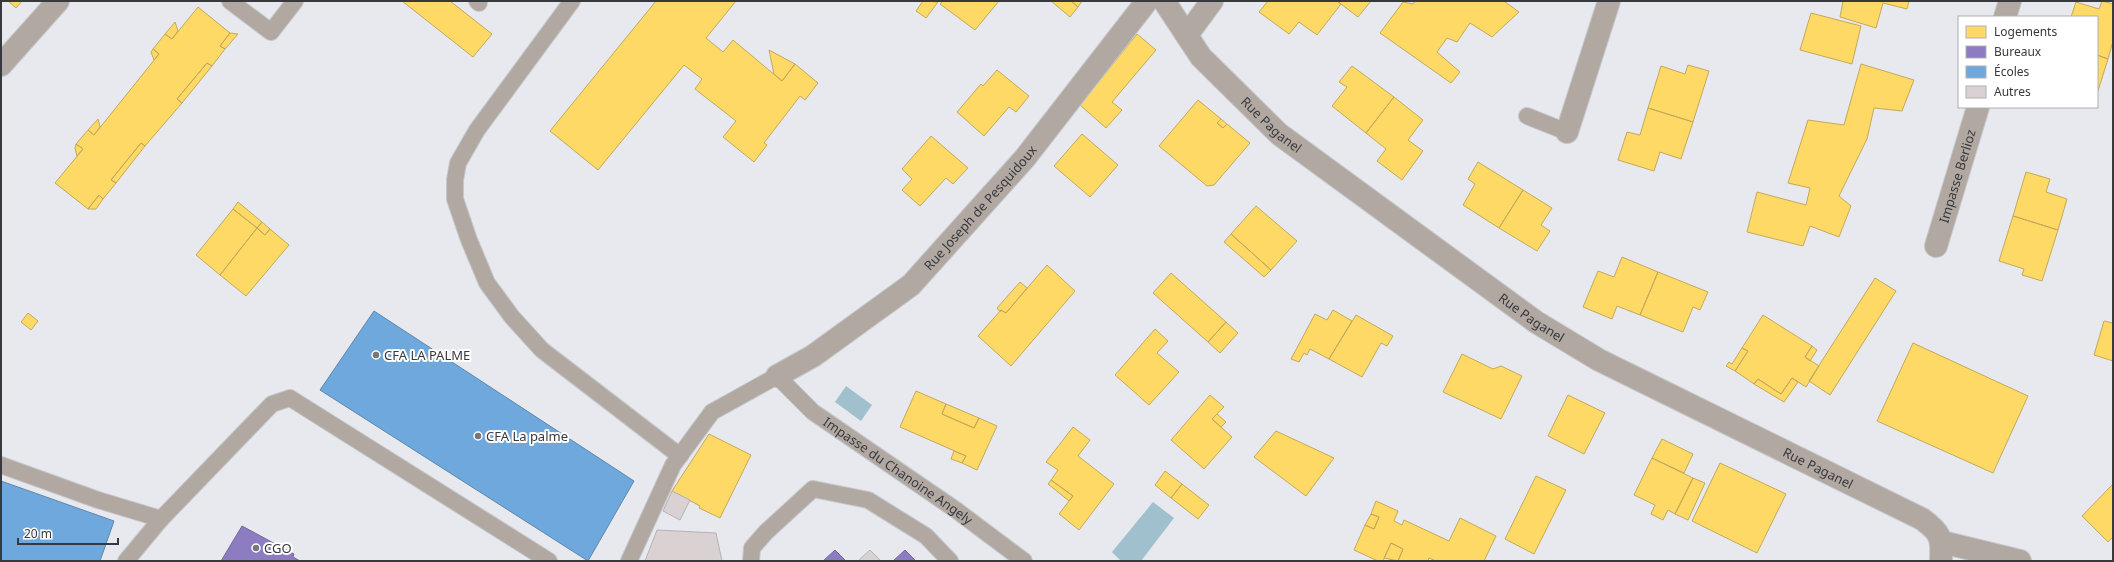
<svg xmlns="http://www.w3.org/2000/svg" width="2114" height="562" viewBox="0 0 2114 562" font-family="'Noto Sans',sans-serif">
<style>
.water{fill:#a0c0cd}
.homes{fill:#ffd966;stroke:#c3a95a}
.offices{fill:#8e7cc3;stroke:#74689b}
.schools{fill:#6fa8dc;stroke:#5e87ac}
.building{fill:#dad1d3;stroke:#b3b3b5}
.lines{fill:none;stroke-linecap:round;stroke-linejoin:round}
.service-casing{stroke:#c5c7ca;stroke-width:18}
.minor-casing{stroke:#c5c7ca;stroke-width:24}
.service{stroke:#b2a8a2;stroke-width:16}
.minor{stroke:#b2a8a2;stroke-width:22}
.poi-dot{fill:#75777b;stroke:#fff;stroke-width:1.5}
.labels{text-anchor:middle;stroke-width:4;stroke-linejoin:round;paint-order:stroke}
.street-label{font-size:13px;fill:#38393d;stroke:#fff}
.poi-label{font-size:13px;fill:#38393d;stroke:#fff;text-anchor:start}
</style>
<rect width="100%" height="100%" fill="#e7e9ee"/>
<path class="water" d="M846,386L872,405L861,421L835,402Z
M1153,502L1174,518L1141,561H1121L1112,552Z"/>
<path class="homes" d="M8,1H22L16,8Z
M402,1H450L492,34L473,57Z
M656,1H736L706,38L723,52L733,40L782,81L795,64L818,83L805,100L800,96L764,143L767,145L754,162L723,137L736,121L695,89L702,79L684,65L598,170L550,131Z
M923,1L938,2L926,18L916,11Z
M943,1H999L975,30L940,4Z
M1051,1H1071L1078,7L1070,17Z
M1071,1H1082L1078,7Z
M1268,1H1337L1341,4L1317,35L1299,22L1289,34L1259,12Z
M1337,1H1371L1358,17Z
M1415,1H1504L1519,12L1492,37L1470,23L1457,42L1447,38L1437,52L1460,72L1451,83L1380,33L1403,2L1413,4Z
M1843,1H1909L1907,9L1883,3L1876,28L1840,17Z
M2102,1L2113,4V41L2108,59L2097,55V17H2071L2076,2L2099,9Z
M198,7L230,33L220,46L225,49L212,66L207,63L177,99L182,103L145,146L141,143L111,180L116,183L103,199L99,195L88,209L55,183L83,149L76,144L88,130L94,135L159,54L153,49L165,34L172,39Z
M1811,13L1861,26L1852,64L1800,50Z
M175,22L178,31L172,39L165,34Z
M230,33L238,34L225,49L220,46Z
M1137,34L1156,50L1112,102L1122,110L1106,128L1080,105Z
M153,49L159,54L154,60L151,52Z
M769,50L795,64L782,81L774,74Z
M2097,55L2108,59L2097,94Z
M207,63L212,66L182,103L177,99Z
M1861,64L1914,80L1902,111L1874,108L1867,139L1839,196L1851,206L1839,237L1810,226L1803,246L1747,232L1757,192L1806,205L1810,188L1788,183L1808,120L1844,125Z
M1688,65L1709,71L1693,122L1648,108L1661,66L1685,74Z
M1352,66L1394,97L1366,133L1332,106L1347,87L1339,82Z
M997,70L1029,96L1016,112L1009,107L984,136L957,112L981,84L983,86Z
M1394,97L1423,120L1408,140L1423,151L1402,180L1377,161L1386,149L1366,133Z
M1198,100L1221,119L1217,123L1223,128L1227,124L1250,143L1214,185L1207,186L1159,146Z
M1648,108L1693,122L1681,159L1660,152L1654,171L1618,160L1627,132L1640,135Z
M98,119L100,127L94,135L88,130Z
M1221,119L1227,124L1223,128L1217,123Z
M1082,134L1118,165L1090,197L1054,166Z
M931,136L968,168L953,184L946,178L920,206L902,190L912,179L902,169Z
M141,143L145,146L116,183L111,180Z
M76,144L83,149L77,156L75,148Z
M1478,162L1523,190L1499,228L1463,205L1475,184L1468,179Z
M2026,172L2050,179L2046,192L2067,199L2058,230L2013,216Z
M1523,190L1552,208L1541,225L1550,231L1537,251L1499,228Z
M99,195L103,199L96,209H88Z
M238,202L262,222L257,228L233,209Z
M1256,206L1297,241L1271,270L1231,234Z
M233,209L257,228L220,275L196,255Z
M2013,216L2058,230L2042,281L2022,275L2024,269L1999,261Z
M262,222L270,229L265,235L257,228Z
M257,228L265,235L270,229L289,245L246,296L220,275Z
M1231,234L1271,270L1264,277L1224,242Z
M1622,257L1658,272L1640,315L1617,306L1612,319L1583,307L1598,271L1614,277Z
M1047,265L1075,291L1011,366L978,336L1001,310L1006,313Z
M1658,272L1708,292L1700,310L1693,307L1683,332L1640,315Z
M1171,273L1226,322L1208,342L1153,293Z
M1875,278L1896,291L1830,395L1809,381Z
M1020,282L1027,288L1006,313L1001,310L1000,312L997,308Z
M1333,310L1352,321L1329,359L1310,349L1307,355L1304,353L1299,362L1291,359L1315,314L1327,320Z
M28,313L38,321L31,330L21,322Z
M1356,315L1393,336L1387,346L1381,343L1362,377L1329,359Z
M1763,315L1812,346L1805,357L1819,366L1806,387L1792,378L1781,394L1758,379L1754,384L1735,371L1748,351L1742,348Z
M2104,321L2113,323V361L2094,355Z
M1226,322L1238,333L1220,353L1208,342Z
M1155,329L1168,341L1157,353L1179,372L1149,405L1115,375Z
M1913,343L2028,396L1993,473L1877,421Z
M1812,346L1817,350L1810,361L1805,357Z
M1742,348L1748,351L1735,371L1726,366L1729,362L1732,364Z
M1462,354L1493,369L1501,366L1522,376L1501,419L1443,392Z
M1792,378L1798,382L1784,402L1754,384L1758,379L1781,394Z
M916,391L946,404L942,414L974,428L979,418L997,426L977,470L962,463L966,456L900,427Z
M1210,395L1224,407L1212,419L1232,437L1204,469L1171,440Z
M1568,395L1605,413L1584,454L1548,436Z
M946,404L979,418L974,428L942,414Z
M1217,414L1226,422L1221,427L1212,419Z
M1073,427L1090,440L1078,456L1114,484L1079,530L1059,514L1073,496L1051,480L1058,470L1046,462Z
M1276,431L1334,458L1306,496L1254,457Z
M709,434L751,455L720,518L699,508L700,506L672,491Z
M1662,439L1693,454L1684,473L1652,458Z
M954,451L966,456L962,463L951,459Z
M1652,458L1693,478L1675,514L1668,510L1663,520L1651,514L1655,505L1634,495Z
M1720,463L1786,494L1757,553L1692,521Z
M1165,471L1182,484L1171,498L1155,485Z
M1536,476L1566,490L1534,554L1505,539Z
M1693,478L1705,483L1688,520L1675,514Z
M1051,480L1073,496L1069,501L1048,484Z
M1182,484L1209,505L1198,519L1171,498Z
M2113,484V537L2108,542L2082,516Z
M1376,501L1398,511L1394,521L1402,525L1404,520L1449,541L1460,518L1496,536L1484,561H1436L1429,558L1428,561H1398L1403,549L1391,543L1383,561H1378L1354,550L1365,525L1374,529L1379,517L1371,514Z
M1371,514L1379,517L1374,529L1365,525Z
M1391,543L1403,549L1398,561L1384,558Z"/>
<path class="offices" d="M242,526L294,554L293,557L300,561H221Z
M835,550L846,561H823Z
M905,550L916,561H893Z"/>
<path class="schools" d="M374,311L634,481L588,561L320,390Z
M1,481L114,521L100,561H1Z"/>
<path class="building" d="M672,491L690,500L680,520L663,511Z
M657,530L716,533L722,561H645Z
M870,550L881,561H858Z"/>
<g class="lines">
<defs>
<g id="service">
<path d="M230,1L271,32L295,1"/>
<path d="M477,1L479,3"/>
<path d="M572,1L477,130L458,163L455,180V199L469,240L487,283L512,317L542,350L680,456"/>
<path d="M1527,116L1567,132"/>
<path d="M1,465L98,500L161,519"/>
<path d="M126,561L161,519L272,404L290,398L549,561"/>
<path id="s1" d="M629,561L673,465L712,412L777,376L813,412L956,510L1024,561"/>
<path d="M751,561L752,548L766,532L813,489L868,500L926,536L950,561"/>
</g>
<g id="minor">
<path id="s2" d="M1164,1L1201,57L1279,134L1536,322L1599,360L1922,519C1941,533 1942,537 1941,561"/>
<path d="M2005,17L2010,1"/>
<path d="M1187,35L1212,1"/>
<path d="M1,65L58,1"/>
<path d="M1567,132L1609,1"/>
<path id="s3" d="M1936,246L1978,107"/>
<path id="s4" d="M777,376L813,356L911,285L1025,158L1147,1"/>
<path d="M1942,542L2020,561"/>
</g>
</defs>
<use href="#service" class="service-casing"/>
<use href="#minor" class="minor-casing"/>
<use href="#service" class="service"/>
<use href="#minor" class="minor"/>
</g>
<g class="poi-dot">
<circle cx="376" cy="355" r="4"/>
<circle cx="478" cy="436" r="4"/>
<circle cx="256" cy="548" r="4"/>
</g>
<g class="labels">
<g class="street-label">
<text dy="5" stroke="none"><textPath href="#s2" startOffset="165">Rue Paganel</textPath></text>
<text dy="5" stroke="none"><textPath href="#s3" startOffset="73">Impasse Berlioz</textPath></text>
<text dy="5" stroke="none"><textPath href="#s4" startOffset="266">Rue Joseph de Pesquidoux</textPath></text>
<text dy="5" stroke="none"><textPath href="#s2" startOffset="489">Rue Paganel</textPath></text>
<text dy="5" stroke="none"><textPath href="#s2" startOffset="813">Rue Paganel</textPath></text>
<text dy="5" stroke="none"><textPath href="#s1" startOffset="400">Impasse du Chanoine Angely</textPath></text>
</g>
<g class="poi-label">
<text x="384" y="360">CFA LA PALME</text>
<text x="486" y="441">CFA La palme</text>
<text x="264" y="553">CGO</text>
</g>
</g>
<rect width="2114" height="562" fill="none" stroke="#38393d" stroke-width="4"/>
<rect x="1958" y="16" width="140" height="92" fill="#ffffff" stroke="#afb0b1"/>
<rect x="1966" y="26" width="20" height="12" fill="#ffd966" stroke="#afb0b1"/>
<text x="1994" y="36" font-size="12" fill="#38393d">Logements</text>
<rect x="1966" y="46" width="20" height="12" fill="#8e7cc3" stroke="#afb0b1"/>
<text x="1994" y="56" font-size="12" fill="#38393d">Bureaux</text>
<rect x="1966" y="66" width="20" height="12" fill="#6fa8dc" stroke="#afb0b1"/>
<text x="1994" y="76" font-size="12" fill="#38393d">Écoles</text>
<rect x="1966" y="86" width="20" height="12" fill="#dad1d3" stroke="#afb0b1"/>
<text x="1994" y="96" font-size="12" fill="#38393d">Autres</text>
<path d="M18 538v6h100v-6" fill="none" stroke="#38393d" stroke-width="2"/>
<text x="24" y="538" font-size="12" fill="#38393d" stroke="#ffffff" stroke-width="3" paint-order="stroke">20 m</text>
</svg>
